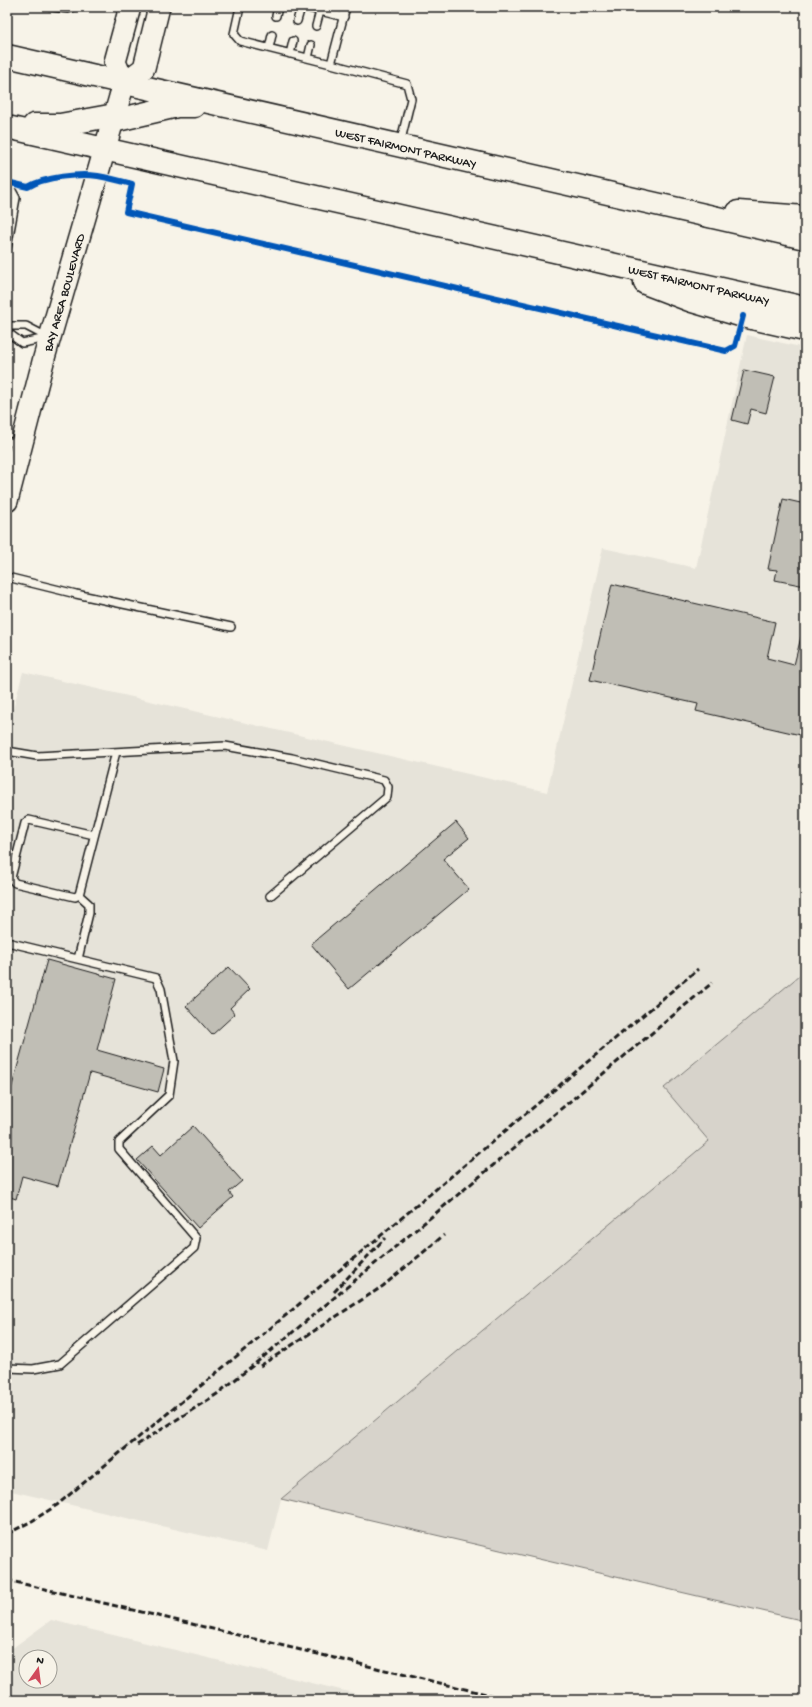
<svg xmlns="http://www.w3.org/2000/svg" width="812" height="1707" viewBox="0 0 812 1707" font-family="'Gochi Hand',sans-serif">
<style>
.built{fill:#e6e3d9;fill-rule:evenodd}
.green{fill:#d7d3cb;stroke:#7a7874}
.building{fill:#c0beb5;stroke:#1c1c1c}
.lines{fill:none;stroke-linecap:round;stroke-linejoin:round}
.lane-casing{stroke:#1c1c1c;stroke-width:10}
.secondary-casing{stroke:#1c1c1c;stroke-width:24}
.primary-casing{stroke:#1c1c1c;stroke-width:25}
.lane{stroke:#f7f3e8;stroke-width:7}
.secondary{stroke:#f7f3e8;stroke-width:21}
.primary{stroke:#f7f3e8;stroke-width:22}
.rail{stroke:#1c1c1c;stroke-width:3;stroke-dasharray:6 3;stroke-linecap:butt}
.cycleway-casing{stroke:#f7f3e8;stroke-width:8}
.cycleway{stroke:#0057b8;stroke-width:6}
.labels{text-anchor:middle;stroke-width:3;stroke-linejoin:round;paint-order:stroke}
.street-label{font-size:13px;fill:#1c1c1c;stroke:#f7f3e8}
</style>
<rect width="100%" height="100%" fill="#f7f3e8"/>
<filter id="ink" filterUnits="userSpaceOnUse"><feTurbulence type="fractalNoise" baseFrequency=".025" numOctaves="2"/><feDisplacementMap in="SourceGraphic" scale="8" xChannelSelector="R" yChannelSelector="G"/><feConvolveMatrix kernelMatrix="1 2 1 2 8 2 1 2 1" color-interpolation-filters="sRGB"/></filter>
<g filter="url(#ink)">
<path class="built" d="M747,335L805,348V971L664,1088L709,1141L281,1499L268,1551L7,1490V732L23,672L547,792L603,548L696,568Z
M51,1620L382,1700H7V1652ZM26,1657H50V1681H26Z"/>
<path class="green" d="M805,971V1621L281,1499L709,1141L664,1088Z"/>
<path class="building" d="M744,370L775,377L766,413L751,409L747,424L732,420Z
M783,499L805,504V586L775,580L777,570L768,569Z
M612,584L775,622L767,658L794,665L801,637L805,638V736L696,711L698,704L590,680Z
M456,822L469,838L443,859L469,889L349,989L311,944Z
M47,960L116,979L97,1050L164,1069L158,1092L90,1073L58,1186L22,1176L16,1199L7,1196V1104Z
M229,967L250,989L230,1008L235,1014L212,1035L186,1006Z
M193,1126L242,1181L229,1192L233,1197L198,1228L137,1160L153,1146L161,1155Z"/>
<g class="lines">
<defs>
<path id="lane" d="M51,7L68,9L74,7
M240,7L234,34L240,41L331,64
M304,7L344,17
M346,7L331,64L407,84L411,99L400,144
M276,16L278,7
M297,21L301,7
M316,26L320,11
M269,48L272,35
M290,54L293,41
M308,58L311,45
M7,186L10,187L16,198L7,248
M7,326H26L47,337
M7,332L22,343L47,338
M7,441L20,445
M7,577L76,594L231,627
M7,751L37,756L225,746L292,758L384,780L388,787L387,797L270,896
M94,835L29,820L25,823L11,878L15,883L75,897L79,895L116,752
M7,942L156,978L161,989L174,1061L169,1095L119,1142V1149L196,1238L194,1248L60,1364L33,1369L7,1368
M78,959L89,913V904L79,895"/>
<path id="secondary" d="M124,83L115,62L130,7
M7,501L44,358L124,83L144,68L159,7"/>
<path id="primary" d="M7,56L805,238
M113,121L177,106H194
M34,125H60L115,115
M7,127L805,308
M738,212L805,217
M645,283L692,301L743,316L805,330"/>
</defs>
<use href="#lane" class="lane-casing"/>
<use href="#secondary" class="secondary-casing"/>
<use href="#primary" class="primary-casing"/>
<use href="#lane" class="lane"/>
<use href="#secondary" class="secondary"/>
<use href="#primary" class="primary"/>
<path class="rail" d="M334,1292L385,1238
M260,1366L383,1286L444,1235
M137,1445L217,1394L251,1367L712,983
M7,1534L32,1521L57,1505L285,1316L698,969
M7,1580L511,1700"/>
<defs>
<path id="cycleway" d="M7,182L28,187C44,177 80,173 98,176C110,178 121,181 132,184L126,212L726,351L735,346L743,316"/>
</defs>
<use href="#cycleway" class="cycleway-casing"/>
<use href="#cycleway" class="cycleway"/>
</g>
</g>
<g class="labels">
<g class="street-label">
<text transform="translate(406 147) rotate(13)" y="5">WEST FAIRMONT PARKWAY</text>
<text transform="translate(699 284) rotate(13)" y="5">WEST FAIRMONT PARKWAY</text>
<text transform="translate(63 292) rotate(-74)" y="5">BAY AREA BOULEVARD</text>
</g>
</g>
<rect width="812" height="1707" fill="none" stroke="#f7f3e8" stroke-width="24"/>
<rect x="12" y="12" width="788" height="1683" fill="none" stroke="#1c1c1c" stroke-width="1.5" filter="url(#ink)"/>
<g transform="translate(38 1669) rotate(14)"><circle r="19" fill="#f7f3e8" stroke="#9f9d96"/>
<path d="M0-3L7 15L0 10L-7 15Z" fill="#d1495b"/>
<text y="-6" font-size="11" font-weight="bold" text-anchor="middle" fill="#1c1c1c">N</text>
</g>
</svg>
